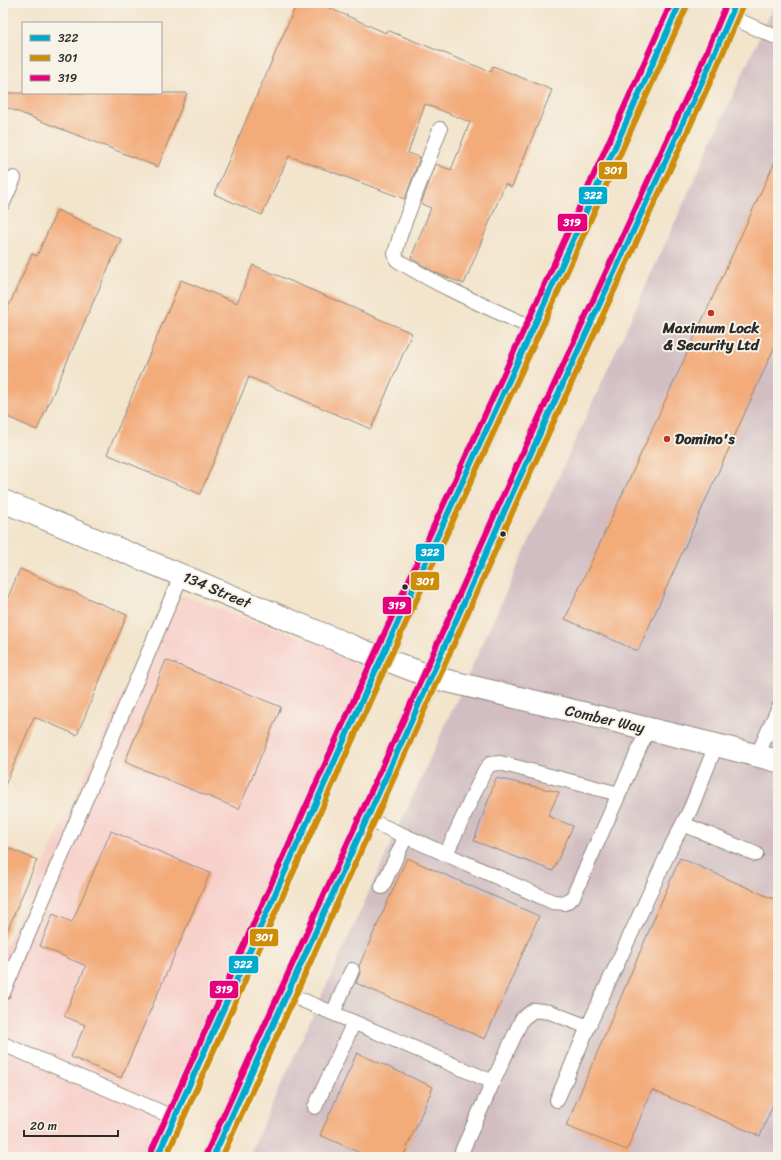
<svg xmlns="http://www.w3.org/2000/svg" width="781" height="1160" viewBox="0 0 781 1160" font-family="Sriracha,sans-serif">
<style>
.built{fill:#f7d0ca}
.industrial{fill:#d2bec2}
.building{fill:#f3ab7a}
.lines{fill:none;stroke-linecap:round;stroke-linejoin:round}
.service-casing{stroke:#8f887c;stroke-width:16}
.minor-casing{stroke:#8f887c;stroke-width:24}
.tertiary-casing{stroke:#8f887c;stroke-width:24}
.secondary-casing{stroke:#8f887c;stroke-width:24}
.service{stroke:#fff;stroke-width:14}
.minor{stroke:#fff;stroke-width:22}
.tertiary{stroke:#fff;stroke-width:22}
.secondary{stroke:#fff;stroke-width:22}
.bus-1-casing{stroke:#f7f3e8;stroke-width:9}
.bus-2-casing{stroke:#f7f3e8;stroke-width:9}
.bus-3-casing{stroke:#f7f3e8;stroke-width:9}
.bus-1{stroke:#00a9ce;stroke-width:6}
.bus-2{stroke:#ce8d09;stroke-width:6}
.bus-3{stroke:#e5007d;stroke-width:6}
.poi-dot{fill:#c8321e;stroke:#f7f3e8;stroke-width:1.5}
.bus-dot{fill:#2b2b2b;stroke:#f7f3e8;stroke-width:1.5}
.labels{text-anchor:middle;stroke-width:4;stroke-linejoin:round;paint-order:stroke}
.poi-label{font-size:15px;font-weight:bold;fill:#2b2b2b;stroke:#f7f3e8}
.street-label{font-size:15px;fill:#2b2b2b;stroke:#f7f3e8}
.line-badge{stroke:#f7f3e8;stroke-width:1.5}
.badge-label{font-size:11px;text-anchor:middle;font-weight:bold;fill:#fff}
</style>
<rect width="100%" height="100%" fill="#f7f3e8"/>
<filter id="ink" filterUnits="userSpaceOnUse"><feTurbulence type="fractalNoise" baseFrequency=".025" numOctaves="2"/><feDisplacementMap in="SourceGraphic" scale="8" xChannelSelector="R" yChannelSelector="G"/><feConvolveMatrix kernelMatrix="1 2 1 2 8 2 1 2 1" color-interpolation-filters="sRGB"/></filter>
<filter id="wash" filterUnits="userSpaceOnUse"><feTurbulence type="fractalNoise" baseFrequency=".012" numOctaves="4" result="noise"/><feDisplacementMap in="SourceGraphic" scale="16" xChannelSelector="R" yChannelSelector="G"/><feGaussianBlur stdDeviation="0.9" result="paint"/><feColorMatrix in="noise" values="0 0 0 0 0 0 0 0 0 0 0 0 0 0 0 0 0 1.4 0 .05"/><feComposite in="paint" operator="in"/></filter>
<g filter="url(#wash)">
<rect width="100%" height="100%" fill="#f3e4cc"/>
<path class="built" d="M170,591L370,662L144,1157H3V953Z"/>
<path class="industrial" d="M775,3H778V1157H248Z"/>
<g id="blocks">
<path class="building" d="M297,3H318L386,33L387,30L491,72L493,66L552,90L512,187L505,184L464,284L434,272L411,258L431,208L421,204L436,164L451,170L470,122L425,104L408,153L420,157L405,199L289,156L262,215L214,194Z
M3,93H187L158,167L3,106Z
M778,155V339L638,651L565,619Z
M57,210L121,239L37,430L3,415V319L32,254L37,256Z
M253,265L412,333L371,429L249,377L200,494L107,454L181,280L237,303Z
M20,569L127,615L77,735L34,717L3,790V609Z
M166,660L281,707L239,809L125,762Z
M496,778L559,792L548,816L573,826L553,871L474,841Z
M111,831L210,873L121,1078L71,1057L85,1025L64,1016L86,966L40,946L53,914L72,922Z
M3,846L37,860L3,941Z
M407,858L539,916L485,1039L356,983L360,973L359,966Z
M680,858L778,901V1093L760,1136L652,1090L627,1150L566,1126Z
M357,1053L433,1087L403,1157H369L320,1135Z"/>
</g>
</g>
<g filter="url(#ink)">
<use href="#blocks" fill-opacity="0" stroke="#8f887c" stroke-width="1"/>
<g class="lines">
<defs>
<path id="service" d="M731,17L778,38
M440,129L401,232L395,254L397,260C440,287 487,307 533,328
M3,203L14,178
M757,756L778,709
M367,819L553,902L565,903L573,897L648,729
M683,824L756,854
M446,854L484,772L490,764L500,763L619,794
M382,887L406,836
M3,993L181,576
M288,994L493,1082L522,1019L534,1010L550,1012L588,1027L671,847L691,808L716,745
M333,1013L352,970
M3,1044L175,1118
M557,1100L588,1027
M315,1107L354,1022
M462,1151L493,1082"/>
<path id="minor" d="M431,677L716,745L778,761"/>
<path id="tertiary" d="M3,501L356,648L431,677"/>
<path id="secondary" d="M157,1157L363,698L541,311L680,3
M213,1157L410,724L513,492L706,73L736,3"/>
</defs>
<use href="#service" class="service-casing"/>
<use href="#minor" class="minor-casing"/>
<use href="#tertiary" class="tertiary-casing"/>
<use href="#secondary" class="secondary-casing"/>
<use href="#service" class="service"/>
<use href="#minor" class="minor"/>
<use href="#tertiary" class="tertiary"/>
<use href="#secondary" class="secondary"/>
<defs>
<path id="bus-1" d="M157,1157L363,698L541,311L680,3
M213,1157L410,724L513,492L706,73L736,3"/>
<path id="bus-2" d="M166,1157L370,701L548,314L687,6
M222,1157L417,727L520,495L713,76L743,6"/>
<path id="bus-3" d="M150,1154L356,695L534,308L671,3
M206,1154L403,721L506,489L699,70L727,3"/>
</defs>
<use href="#bus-1" class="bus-1-casing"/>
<use href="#bus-2" class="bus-2-casing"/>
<use href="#bus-3" class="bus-3-casing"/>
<use href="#bus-1" class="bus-1"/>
<use href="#bus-2" class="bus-2"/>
<use href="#bus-3" class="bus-3"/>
</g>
</g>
<g class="poi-dot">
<circle cx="711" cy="313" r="4"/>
<circle cx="667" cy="439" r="4"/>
</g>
<g class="bus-dot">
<circle cx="503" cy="534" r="3.5"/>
<circle cx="405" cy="587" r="3.5"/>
</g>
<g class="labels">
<g class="poi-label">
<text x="711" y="333">Maximum Lock<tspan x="711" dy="17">&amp; Security Ltd</tspan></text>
<text x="675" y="444" text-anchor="start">Domino's</text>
</g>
<g class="street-label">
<text transform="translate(217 590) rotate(23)" y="5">134 Street</text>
<text transform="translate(605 719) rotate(13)" y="5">Comber Way</text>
</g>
</g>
<g class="line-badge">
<rect x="598" y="161" width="30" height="19" rx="4" fill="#ce8d09"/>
<rect x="578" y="186" width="30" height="19" rx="4" fill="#00a9ce"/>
<rect x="557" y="213" width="31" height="19" rx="4" fill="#e5007d"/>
<rect x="415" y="543" width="30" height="19" rx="4" fill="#00a9ce"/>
<rect x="410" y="571" width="30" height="20" rx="4" fill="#ce8d09"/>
<rect x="382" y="596" width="30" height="19" rx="4" fill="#e5007d"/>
<rect x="249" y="928" width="30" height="19" rx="4" fill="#ce8d09"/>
<rect x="228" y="955" width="31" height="19" rx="4" fill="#00a9ce"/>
<rect x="209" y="980" width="30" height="19" rx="4" fill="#e5007d"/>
</g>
<g class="badge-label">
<text x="613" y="174">301</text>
<text x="593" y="199">322</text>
<text x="572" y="226">319</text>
<text x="430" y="556">322</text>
<text x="425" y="585">301</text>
<text x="397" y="609">319</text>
<text x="264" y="941">301</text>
<text x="243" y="968">322</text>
<text x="224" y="993">319</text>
</g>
<rect width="781" height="1160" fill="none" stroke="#f7f3e8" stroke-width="16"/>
<rect x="22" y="22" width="140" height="72" fill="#f7f3e8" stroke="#a5a39c"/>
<rect x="30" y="35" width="20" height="6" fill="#00a9ce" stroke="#a5a39c"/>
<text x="58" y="42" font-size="12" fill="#2b2b2b">322</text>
<rect x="30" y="55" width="20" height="6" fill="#ce8d09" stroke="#a5a39c"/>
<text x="58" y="62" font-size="12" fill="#2b2b2b">301</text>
<rect x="30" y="75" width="20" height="6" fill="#e5007d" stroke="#a5a39c"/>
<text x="58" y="82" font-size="12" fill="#2b2b2b">319</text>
<path d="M24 1130v6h94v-6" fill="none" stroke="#2b2b2b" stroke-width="2"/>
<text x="30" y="1130" font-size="12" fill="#2b2b2b" stroke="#f7f3e8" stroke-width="3" paint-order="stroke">20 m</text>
</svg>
